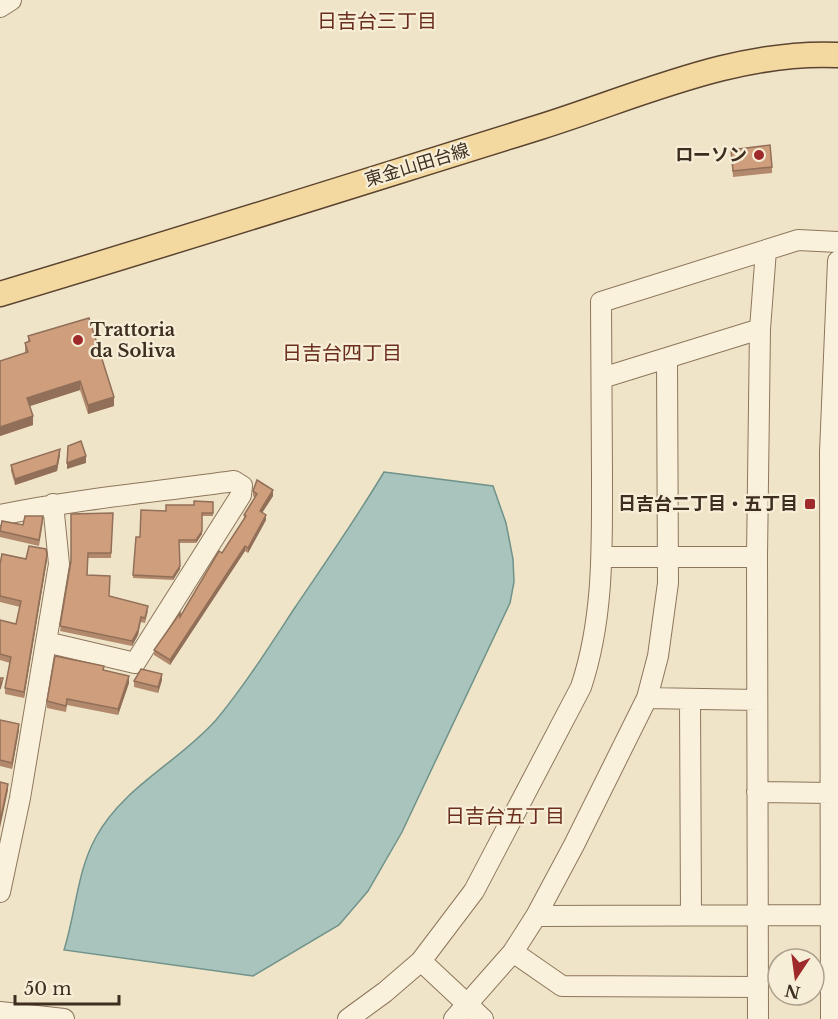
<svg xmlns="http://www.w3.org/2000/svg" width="838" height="1019" viewBox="0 0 838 1019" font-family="'Libre Baskerville','Noto Sans JP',serif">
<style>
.water{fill:#a9c4bc;stroke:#6f938a;stroke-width:1.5}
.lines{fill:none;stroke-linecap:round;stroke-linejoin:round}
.minor-casing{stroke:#8d765c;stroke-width:22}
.major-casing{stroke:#5b4430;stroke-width:27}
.minor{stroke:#faf1dc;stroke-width:20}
.major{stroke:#f3d9a0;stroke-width:24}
.wall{fill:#b2896c}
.shaded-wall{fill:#916f58}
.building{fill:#cf9f7d;stroke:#916f58;stroke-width:1.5}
.poi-dot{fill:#9e2a2b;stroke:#f7eed8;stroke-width:2}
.labels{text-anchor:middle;stroke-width:4.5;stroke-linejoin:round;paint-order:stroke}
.poi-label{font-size:18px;font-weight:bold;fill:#3d2e20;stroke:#f7eed8;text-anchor:end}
.street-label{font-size:18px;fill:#3d2e20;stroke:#f7eed8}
.neighbourhood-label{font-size:20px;fill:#6b2e1e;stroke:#f7eed8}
</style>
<rect width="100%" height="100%" fill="#f0e4c8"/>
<path class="water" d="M384,472L493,486L506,523L513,559L514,582L510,603L402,832L368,891L339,925L253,976L64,950C76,912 77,871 96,837C124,786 179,762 216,720C245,685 269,647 294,609C325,563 356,519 384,472Z"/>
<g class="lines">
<defs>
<path id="minor" d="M0,7L11,0
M602,378L760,329
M0,515C77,499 156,492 234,481L242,486L241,495L135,663L46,642
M603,557H757
M647,698L757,700
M690,699L691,915
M757,792L830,793
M0,892L20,798L59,564L53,504
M536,916L838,915
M513,952L562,986L758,987
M421,961L483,1019
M0,1012L64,1019
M348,1019L385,992L421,961L474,891L581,687C604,618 602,547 602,475C602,417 601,360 601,302L798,240L838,242
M454,1019L513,952L536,916L574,845L647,698L658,656L668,583L667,358
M758,1019L757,557L760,329L766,250
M831,1019L830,452L838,261"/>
<path id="major" d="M0,294C181,240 360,183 540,127C636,97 736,50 838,55"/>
</defs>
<use href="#minor" class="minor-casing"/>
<use href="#major" class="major-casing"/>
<use href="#minor" class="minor"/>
<use href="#major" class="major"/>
</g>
<path class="wall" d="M731,150L772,167V173L733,177Z
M28,336L114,406L88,414L80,390L30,406L33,425L0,436V361L25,353V343L28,342Z
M60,455L57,471L15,485L11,471V465Z
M253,491L273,496L262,513L266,520L248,553L245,551L170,665L154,655V650L180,617L244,520V515L255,498L253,496Z
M213,502V516H202V534L196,543H179L180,569L173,580L133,578L136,537H140L166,511Z
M113,513L111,558H88L87,575L109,596L148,611L145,623L141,622L138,635L132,646L60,631L71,561Z
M43,522L39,546L0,537V531L23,525Z
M26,559L47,560L24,698L5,694V688L10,663L0,660V620L16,624L20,607L0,602V564Z
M104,670L129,683L118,715L67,705L66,712L47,708V701Z
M162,680L158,693L134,687V681Z
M0,720L19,730L12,769L0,766Z"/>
<path class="shaded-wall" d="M80,381V390L27,407V398Z
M114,397V406L88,414V405Z
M33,416V425L0,436V427Z
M60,449V455L57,471L15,485V479Z
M86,456V463L67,469V463Z
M273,490V496L260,516V511Z
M266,515V520L248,553V548Z
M202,531V534L196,543V540Z
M245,546V551L170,665V660Z
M47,554V560L24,698V692Z
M180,566V569L173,580V577Z
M141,617L138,635L132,646V641Z
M162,674V680L158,693V687Z
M129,676V683L118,715V709Z
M19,724V730L12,769V763Z
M8,784V790L0,828V822Z"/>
<path class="building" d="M770,145L772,167L733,171L731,150Z
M89,318L114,397L88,405L80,381L27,398L33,416L0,427V361L28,352L25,343L30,341L28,336Z
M81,441L86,456L67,463L68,446Z
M60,449L57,465L15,479L11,465Z
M257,480L273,490L260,511L266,515L248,548L245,546L170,660L154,650L180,613V617L219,551L222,553L246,516L244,515L257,494L253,491Z
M194,501L213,502V513H202V531L196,540H179L180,566L173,577L133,575L136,537H140L141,510L166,511V505H194Z
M113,513L111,553H88L87,575L110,576L109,596L148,606L145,618L141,617L138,630L132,641L60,626L71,561V514Z
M25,516H43L39,540L0,531L2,521L23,525Z
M29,546L46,549L47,554L24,692L5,688L11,657L0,654V620L16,624L21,601L0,596V564L2,554L26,559Z
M55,656L104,666L103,670L129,676L118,709L67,699L66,706L47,701Z
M141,669L162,674L158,687L134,681Z
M0,678H3L0,689Z
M0,720L19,724L12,763L0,760Z
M0,782L8,784L0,822Z"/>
<g class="poi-dot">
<circle cx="759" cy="155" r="6"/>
<circle cx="78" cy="340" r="6"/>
<rect x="804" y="498" width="12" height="12" rx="3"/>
</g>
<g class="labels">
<g class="poi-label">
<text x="747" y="161">ローソン</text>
<text x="90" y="336" text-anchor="start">Trattoria<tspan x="90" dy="21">da Soliva</tspan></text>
<text x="798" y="510">日吉台二丁目・五丁目</text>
</g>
<g class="street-label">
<text transform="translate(417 165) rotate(-17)" y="6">東金山田台線</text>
</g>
<g class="neighbourhood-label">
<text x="377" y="28">日吉台三丁目</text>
<text x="342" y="360">日吉台四丁目</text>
<text x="505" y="823">日吉台五丁目</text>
</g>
</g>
<g transform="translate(796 977) rotate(193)"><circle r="28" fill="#f7eed8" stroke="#ada18e" stroke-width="1.5"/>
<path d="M0-4.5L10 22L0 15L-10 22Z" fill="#9e2a2b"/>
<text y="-9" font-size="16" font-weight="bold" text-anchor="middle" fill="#3d2e20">N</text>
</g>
<path d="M15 995v9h104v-9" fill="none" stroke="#3d2e20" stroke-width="3"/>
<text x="24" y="995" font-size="18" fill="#3d2e20" stroke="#f7eed8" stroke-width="4.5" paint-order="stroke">50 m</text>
</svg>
